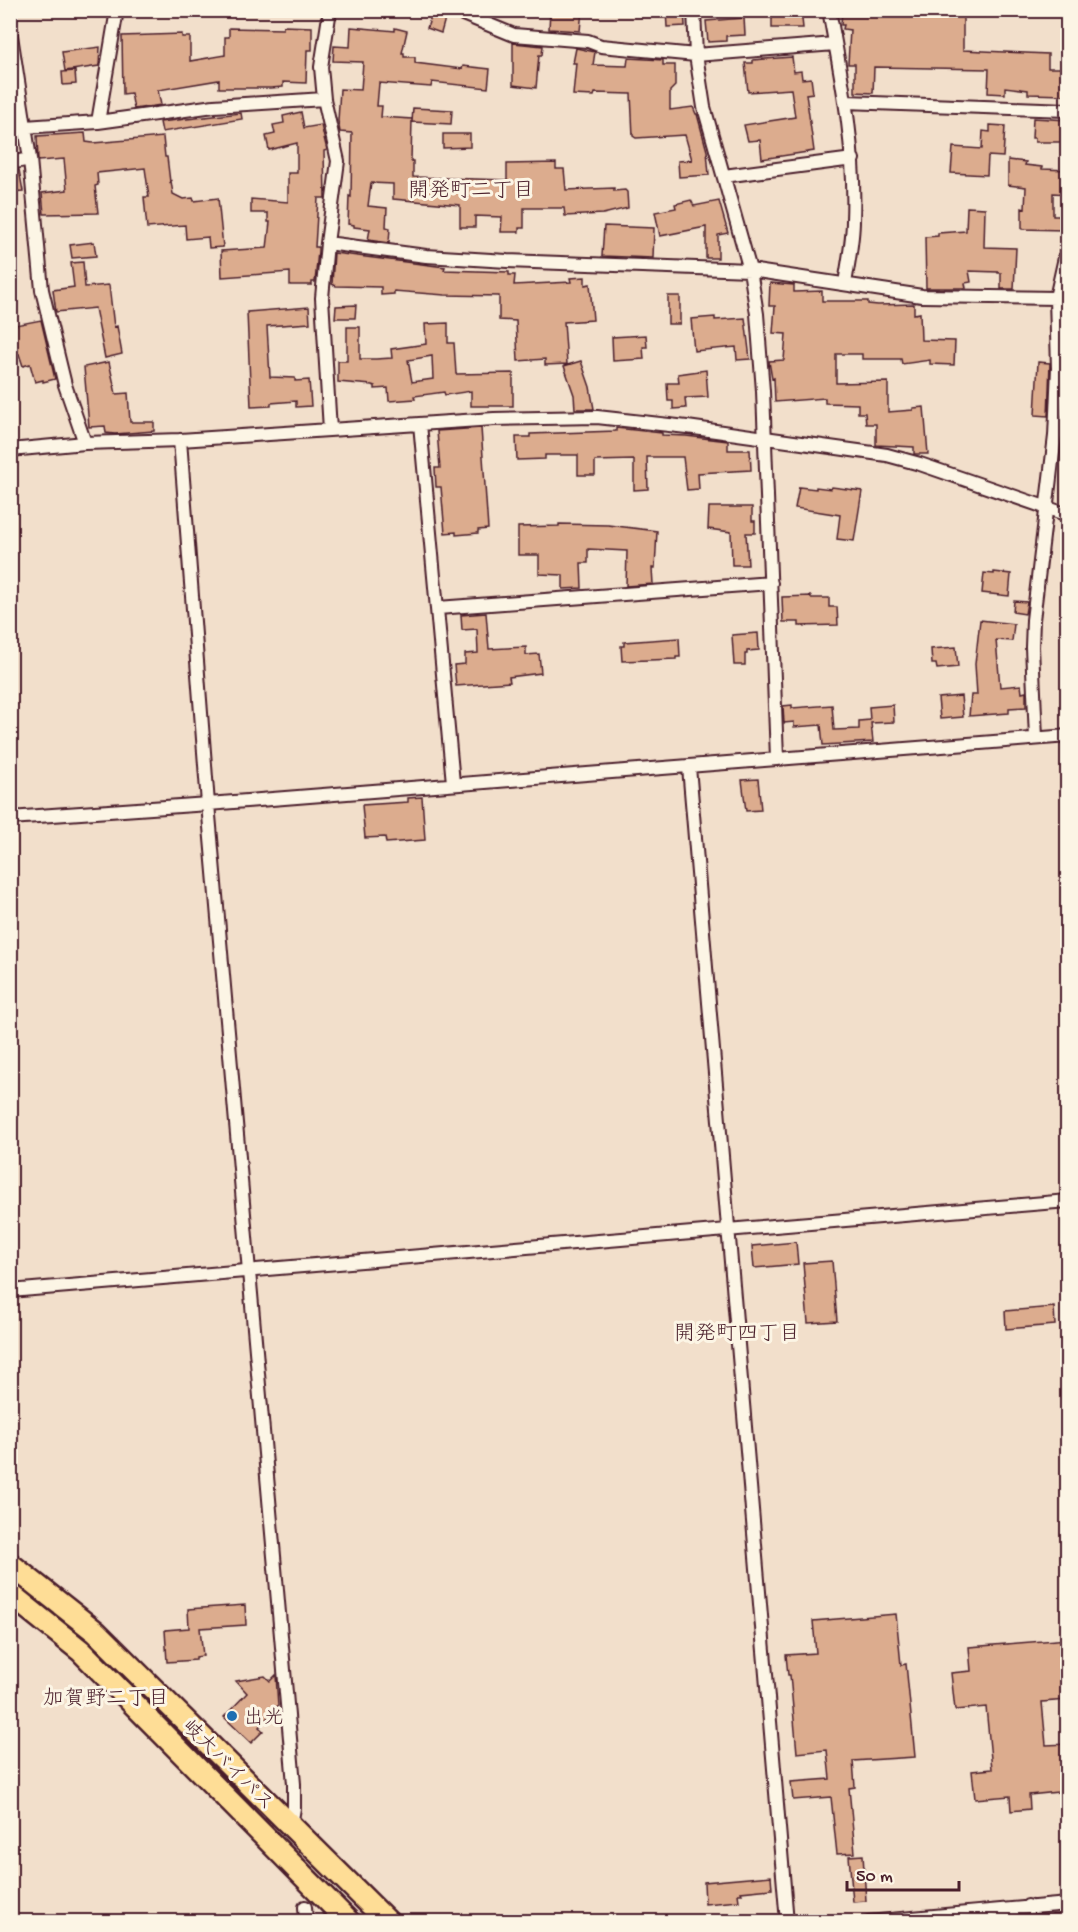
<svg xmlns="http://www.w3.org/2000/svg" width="1078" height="1932" viewBox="0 0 1078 1932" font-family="'Gochi Hand','Klee One',sans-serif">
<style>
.building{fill:#dcac8e;stroke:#4a1f2b;stroke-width:1.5;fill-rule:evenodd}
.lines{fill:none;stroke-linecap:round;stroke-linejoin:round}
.street-casing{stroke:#4a1f2b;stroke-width:16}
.highway-casing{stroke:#4a1f2b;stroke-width:26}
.street{stroke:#fcf5e5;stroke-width:12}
.highway{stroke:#fedd96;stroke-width:21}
.poi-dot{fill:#1f6fb2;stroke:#fcf5e5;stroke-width:2}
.labels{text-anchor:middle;stroke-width:6;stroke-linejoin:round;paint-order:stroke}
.poi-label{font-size:20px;fill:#4a1f2b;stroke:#fcf5e5;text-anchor:start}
.street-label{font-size:20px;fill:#4a1f2b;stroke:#fcf5e5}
.neighbourhood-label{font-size:21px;fill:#4a1f2b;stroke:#fcf5e5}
</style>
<rect width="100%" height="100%" fill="#f2dfcb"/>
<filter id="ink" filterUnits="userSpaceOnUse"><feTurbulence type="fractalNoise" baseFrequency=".0167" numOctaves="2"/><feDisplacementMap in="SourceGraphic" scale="12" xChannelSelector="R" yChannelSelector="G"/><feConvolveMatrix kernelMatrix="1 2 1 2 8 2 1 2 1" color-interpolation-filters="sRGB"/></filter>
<g filter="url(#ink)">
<path class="building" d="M433,10H445L446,15L441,33L427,28Z
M550,10H582L580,31L549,29Z
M666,10H684L685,26L667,27Z
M772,10H801L803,28H772Z
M842,10H934V12L940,14H963V50L1048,54V68H1068V91H1066V95L1028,94V90L1005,87V94L988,93L989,69L874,67L873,93L855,92V64H848L850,30L843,29L844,25H841Z
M744,18L745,35L726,36V41L708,42L706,21Z
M283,26L312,27V50H307L306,83L283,82V87L271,88H219V80L158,90L161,105L134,109L131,93L123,94L122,36L182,34V37H190V61L225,55V37H229V28L283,29Z
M351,27L395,31V28L407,31L402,53H404V57H415V63L462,69L463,66L490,69L488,88L432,82L431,87L379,83L377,106H382L381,117L412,119L411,161H413V177L507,180V164L556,163V169H564L566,190L614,188V191L625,190L627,192L628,208L603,214L565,216L564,208H524V228H519V232H501L502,217L475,216V227H460V205L393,199V184L371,183L368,206L387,208L386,227L390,228L389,243L368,240L370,229L354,227V225L348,224L349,196L351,197L352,133L340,132L338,121L340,89L361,90L363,62L333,61L334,46L350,47Z
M513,43L543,46L542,55H539L536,88L513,85Z
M100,47L99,66L65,71L62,52Z
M576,48L595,52L593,65L627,66L628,58L663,60V65H675V86L670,91V110L693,107L696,114H697L707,151L709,175L679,177L678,161L692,160L685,135L636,138L633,136L631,94L595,93L594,96L573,95L576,63H573Z
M792,57L794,72L801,71L802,79L811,78L813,93L806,94L814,151L762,159L760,140L748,141L744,125L795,117L791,89L748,92L745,63H753V60Z
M75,71L76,84L63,85L62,72Z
M413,108L452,110L451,124L412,122Z
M301,112L304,128L321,125L327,150L324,151L325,198H318L315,247H318V251L315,282H312V285H290V272L222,277L221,251L267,248L270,222H268V213H251V199L288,202V173H297V143L269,150L266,136L275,134L273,125L284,123L283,116Z
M241,113L242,119L162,132L160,122Z
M1033,118L1068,120V142H1035V138H1032Z
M990,125L1005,126L1003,157L988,156L987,175L951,173L953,147L982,149L983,131L990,132Z
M85,133L86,142L93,143L163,137L165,157H167L170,182L171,181L173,194L183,199L193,198L194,201L218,198L223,247L209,248L208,237L186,239L185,225L147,228L144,197H149L145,168L97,173L98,185L95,186L98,213L44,214L42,193L67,190L64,159L38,161L37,136Z
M443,134H470V147L443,148Z
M1008,160L1026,162L1025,165L1042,167V169L1068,170V194L1053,193V216H1064V230L1022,229V208L1025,209L1026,187L1008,185Z
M19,170L23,191L10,192V171Z
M691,200L694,206L719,201L728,233L718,235V258H706V227L660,236L655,212L676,208L675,204Z
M967,207L985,208L984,247L1016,248L1014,289H1001V273H998V272L969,271L971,282L965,283L966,288H926L925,237L938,236V233L966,231Z
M604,226L654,228L653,258L602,256Z
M94,242L96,256L72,258L70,245Z
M334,253L445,267L444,270L509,272V275H515L514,285L571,282L570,278L585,277V285L590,284L593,320L564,322L567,364L545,365V359L518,361L516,321L499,320V296L445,295L394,291V294L381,295V287L336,286L332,284Z
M83,262L85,287L109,285L114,327L117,326L122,354L105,358L95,308L56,312L53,290L74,287L71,263Z
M770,283L794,285V292L822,291V301H868V304L878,305L914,304V314L920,313L921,340L955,341L954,365L930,364V360L902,364L901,359H862V354H836V383L888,382V412L913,410V408L924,407L928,454H914V447L876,445V424H866L865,413H858V404L825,403V398L775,402L774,378L772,379L769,361L784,360L786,334L773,333L775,306H769Z
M668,296H680V324H668Z
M356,305L355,318H335L336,306Z
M309,307L310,323L267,326L270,377L295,378V381L309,380L311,406L296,407V401L271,403V406L251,407L247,312Z
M715,317V320L745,318L750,359L737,360L736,347L694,351L691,319Z
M41,320L55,379L43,382V380L35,382L30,364L23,366L19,354L10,356V326Z
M448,323V343H454L456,374L513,373V406H471V391L445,395L444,392L414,396L415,399L389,401L388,388L375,389V386L372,385L338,382V361H347V327H360V359H376L392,358L391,349L426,344L425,324ZM432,356L433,379L412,382L408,360Z
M646,335L647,347H643L644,359L613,361L612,337Z
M581,361L590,387L594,409H575L574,395L564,366Z
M109,362L116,394L128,393L130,422H154V431L115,434L106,433L105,426L89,427L84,367Z
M1038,362L1050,363L1048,416L1035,415Z
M706,370L708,397L685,398L686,408L673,409V401H668L667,383H679L678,374Z
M481,428L488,529L478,530V533L456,535V532L445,533L441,487H436L435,468H440L437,431Z
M616,428L662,433V435L686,436L728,441V450H750L751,470L698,473L699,489L687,490L683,457H647L648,489L634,490V460L595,461V475H578V455H545V459L517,460L516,437H530V434L616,431Z
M799,487L816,489V487L831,489L832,487L862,491L854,541L837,539L840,515L795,508Z
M709,507H752V521H755V533H746L748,565H732L731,532L708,529Z
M559,524L608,525L657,531L655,568H652L653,584L626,586L627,551L588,549V563H581L582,588L563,589V575L539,574V555H518V527L559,526Z
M994,572L1011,574L1009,596L982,593L984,573L994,574Z
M811,596V598H829V607H837L838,625L799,626V622H783L782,597Z
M1014,601L1027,602L1025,614L1013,612Z
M486,613L489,649L526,647V655L539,654L541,673L509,677L510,682L456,686L454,665L465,664V654L478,653L477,629L462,630L461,615Z
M980,620L1014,624L1012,641L996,640L1000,687L1021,685L1022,693L1026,692V707L1009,708V713L969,716L971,695H977L975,664Z
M758,633L759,650L747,651V654H745V665H734L732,635Z
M679,638L680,657H676V659L622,661L621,646H624V642Z
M956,647L958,667L937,669L936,664H932L931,649Z
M961,696L963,717L940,719L938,698Z
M792,705V708L832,705L834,730L859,729V721L870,720L869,707L893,705L894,722L871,723L873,742L823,745L821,725L794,727V722L784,723L783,706Z
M758,779L761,810L746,811L742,780Z
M422,797L425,840L386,843L385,837L365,838L362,805L408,802V798Z
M796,1242L798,1264L754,1268L752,1246Z
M832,1261L837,1321L808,1323L803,1263Z
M1054,1307L1055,1325L1006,1329L1005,1311Z
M245,1605L246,1625L200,1628L203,1656L196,1657V1660L167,1662L165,1630L189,1628L188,1609Z
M896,1614L901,1665L906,1664L915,1757L853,1761L855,1787L849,1788L855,1853L837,1854L831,1797L793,1800L791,1782L830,1779L827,1750L797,1753L790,1675H788L786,1655L816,1653L813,1621Z
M1068,1639V1700L1042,1702L1046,1745L1068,1744V1791L1029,1795L1030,1809L1011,1811L1010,1796L975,1799L972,1771L992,1769L986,1707L955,1710L951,1673L971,1671L969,1647Z
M276,1675L278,1706L259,1727L263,1731L251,1743L224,1717L247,1693L236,1681L265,1676L270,1681Z
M863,1855L866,1901L853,1902L849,1856Z
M771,1876L772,1889L741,1892L742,1894H738L739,1901L705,1904L704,1882Z"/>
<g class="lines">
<defs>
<path id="street" d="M453,10L514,35L588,41L601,46L696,55L835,44
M694,10L696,55L704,107L750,270L757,314L763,391L777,758
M829,10C842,80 856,149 853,220C853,241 848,263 845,284
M10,29L30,159L42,290L65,385L85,443
M846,102L1068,110
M98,122L117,10
M25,127L98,122L214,106L324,99
M10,163L30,159
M724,176L853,159
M327,243L426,256L507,261L750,270L922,296L1056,298
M420,424L453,783
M330,430L322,298L327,243L338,161L324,99L321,67L330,10
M180,440L208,804L294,1784V1808L291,1825
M10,450L85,443L180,440L494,419L597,417L687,427L887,455L920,464L1068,515
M438,608L771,583
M1036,738L1032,647L1033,620L1055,436L1058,368L1056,298L1068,244
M689,767L787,1922
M10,818L208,804L1068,736
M10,1291L1068,1201
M1028,1906L1029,1922
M305,1907L306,1922
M868,1922L1068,1904"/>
<path id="highway" d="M10,1564L96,1632L388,1922
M10,1594L81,1651L349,1922"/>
</defs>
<use href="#street" class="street-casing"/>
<use href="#highway" class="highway-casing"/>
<use href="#street" class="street"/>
<use href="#highway" class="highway"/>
</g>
</g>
<circle class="poi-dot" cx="232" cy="1716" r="6"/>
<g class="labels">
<g class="poi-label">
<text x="244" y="1723">出光</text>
</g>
<g class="street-label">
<text transform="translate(229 1764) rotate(45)" y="7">岐大バイパス</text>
</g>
<g class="neighbourhood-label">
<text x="471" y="196">開発町二丁目</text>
<text x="737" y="1339">開発町四丁目</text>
<text x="106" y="1704">加賀野二丁目</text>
</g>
</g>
<rect width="1078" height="1932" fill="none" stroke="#fcf5e5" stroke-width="36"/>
<rect x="18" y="18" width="1042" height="1896" fill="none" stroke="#4a1f2b" stroke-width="2" filter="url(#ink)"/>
<path d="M847 1881v9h112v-9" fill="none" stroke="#4a1f2b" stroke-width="3"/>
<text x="856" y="1881" font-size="18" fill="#4a1f2b" stroke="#fcf5e5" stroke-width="4.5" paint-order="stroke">50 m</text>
</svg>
